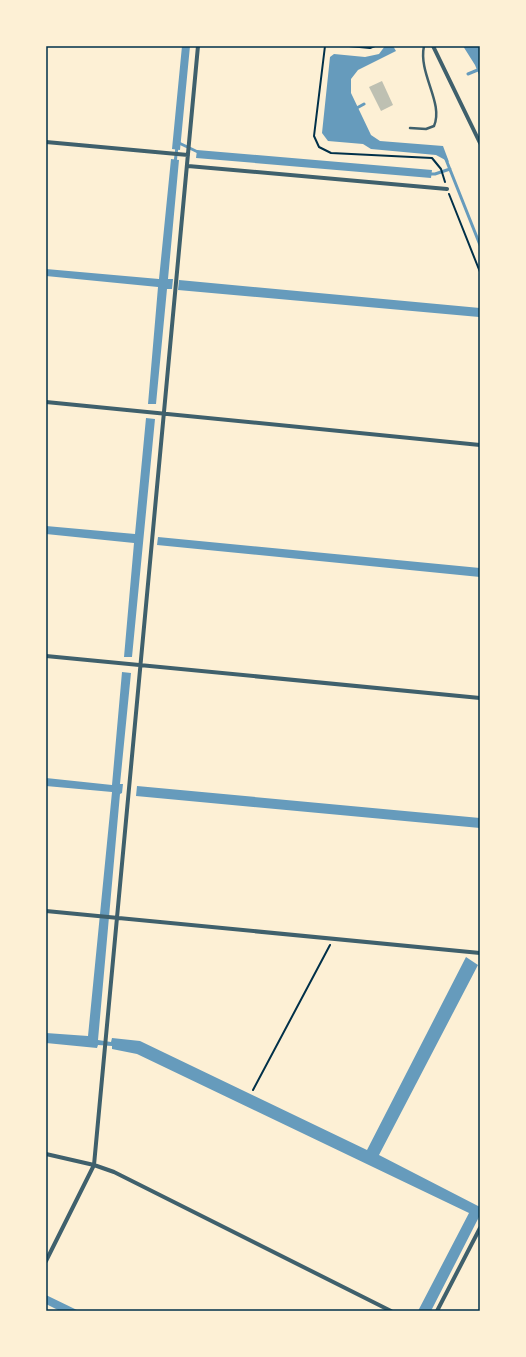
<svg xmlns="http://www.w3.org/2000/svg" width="526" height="1357" viewBox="0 0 526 1357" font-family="'Noto Sans',sans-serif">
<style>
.water{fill:#669bbc}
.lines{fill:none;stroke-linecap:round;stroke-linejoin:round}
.stream{stroke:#669bbc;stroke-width:3}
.building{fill:#bec0b2}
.path{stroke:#003049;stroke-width:2}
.service{stroke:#3f606c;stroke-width:2.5}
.minor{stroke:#3f606c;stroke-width:4}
.neatline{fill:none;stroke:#003049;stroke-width:1.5}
</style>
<rect width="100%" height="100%" fill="#fdf0d5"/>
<path class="water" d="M182,46H190L180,150L172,149Z
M385,46H393L396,51L358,70L351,79V93L371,135L380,141L443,146L449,162L436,155L371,149L363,144L328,141L322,133L330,57L334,54L365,57L379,54Z
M463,46H480V77L475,65Z
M197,150L432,170L431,178L196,158Z
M171,159L179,160L168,279H173L172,289H167L156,404H148L158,287L46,276V269L159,279Z
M179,280L480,308V321L479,317L178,290Z
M146,418L155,419L132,657H124L134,543L46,534V526L135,534Z
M158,537L480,568V577L157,545Z
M122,672L131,673L120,784H123L122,793L120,794L98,1040L111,1042L112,1038L140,1041L367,1150L466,957L478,965L379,1155L480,1207V1215L431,1311H418L469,1213L137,1054L112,1049V1046L98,1045L97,1048L46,1043V1033L88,1036L112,792L46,786V778L112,785Z
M137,786L480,818V828L136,796Z
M46,1295L79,1311H60L46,1304Z"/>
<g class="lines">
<path class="stream" d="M468,74L480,69
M355,109L364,104
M179,143L200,153
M445,157L480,245
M175,163L177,147
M429,174H435L450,169"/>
</g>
<path class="building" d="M382,81L393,105L381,111L369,87Z"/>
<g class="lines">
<path class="path" d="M325,46L314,136L319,147L331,153L432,158L441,169L445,182
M349,46L370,48L375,46
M449,194L480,272
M253,1090L330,945"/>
<path class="service" d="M410,128L426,129L434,126C444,103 418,74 424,46"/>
<path class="minor" d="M433,46L480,143
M46,142L188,155
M188,166L447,189
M46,402L480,445
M46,656L480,698
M46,911L480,953
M46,1154L94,1165L114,1172L391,1311
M46,1261L94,1165L198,46
M437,1311L480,1228"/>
</g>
<rect width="526" height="1357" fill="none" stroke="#fdf0d5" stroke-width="94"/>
<rect x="47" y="47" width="432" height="1263" class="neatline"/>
</svg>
